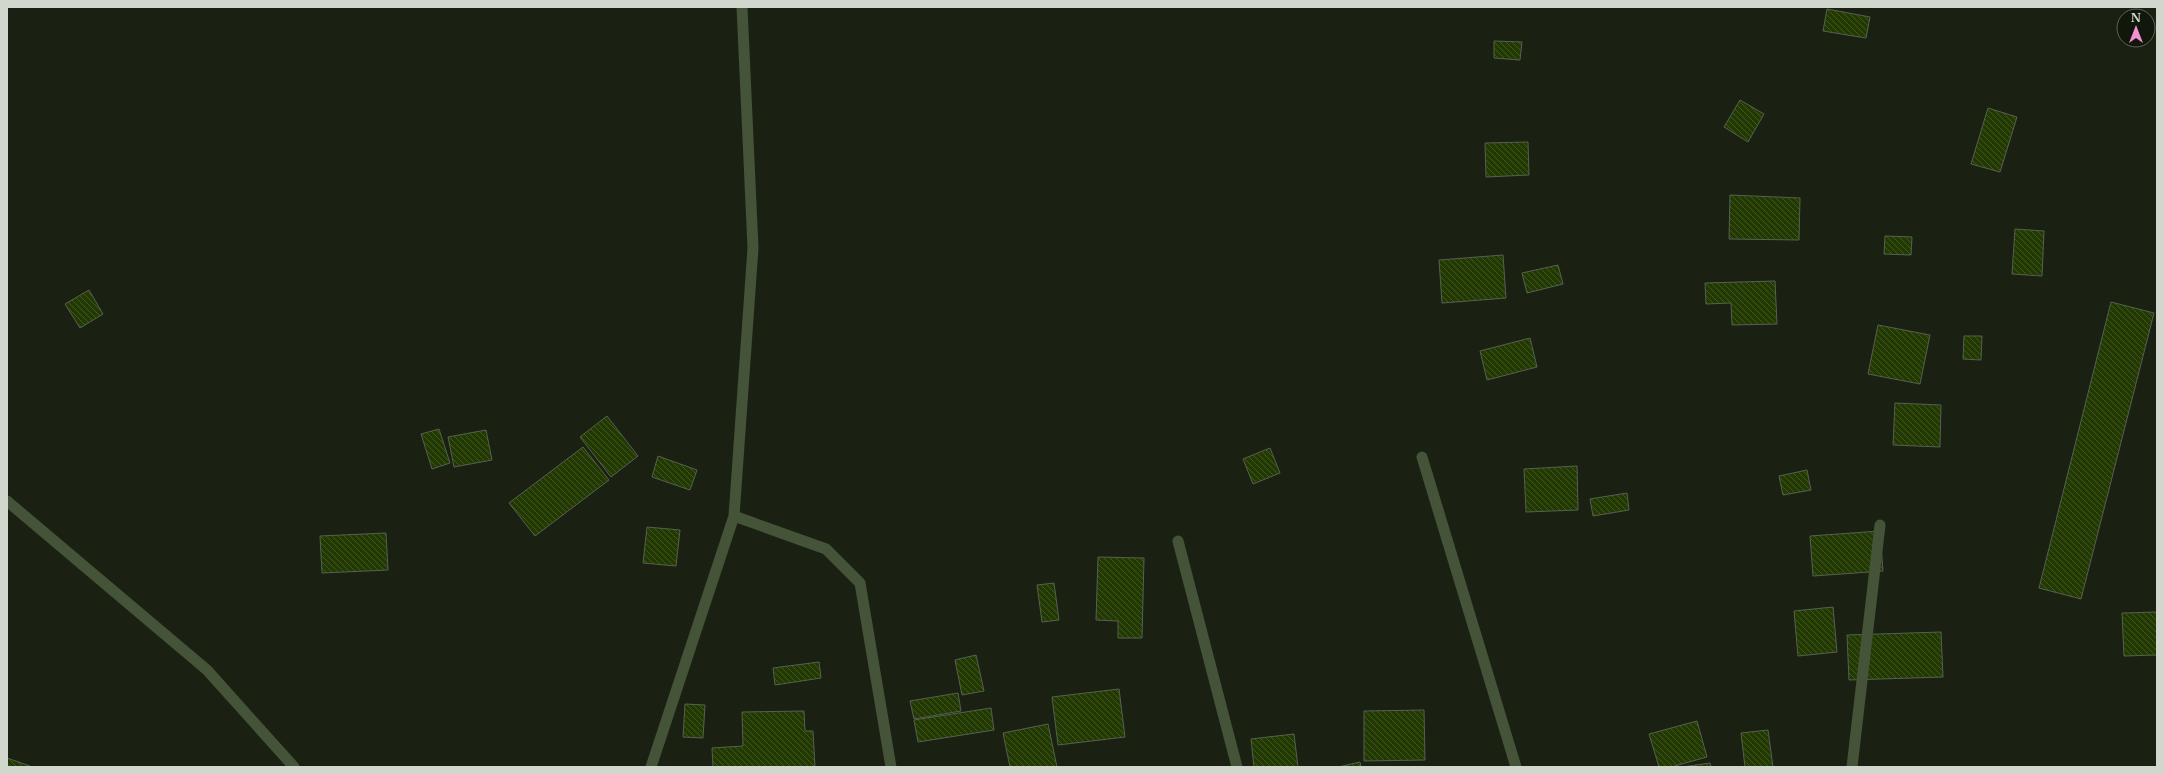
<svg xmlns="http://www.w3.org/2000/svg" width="2164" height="774" viewBox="0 0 2164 774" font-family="'Libre Baskerville',serif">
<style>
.building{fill:url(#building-back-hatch);stroke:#576050}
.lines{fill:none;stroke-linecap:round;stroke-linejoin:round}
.minor{stroke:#455338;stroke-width:11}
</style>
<defs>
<pattern id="building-back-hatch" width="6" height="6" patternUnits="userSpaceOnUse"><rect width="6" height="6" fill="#223902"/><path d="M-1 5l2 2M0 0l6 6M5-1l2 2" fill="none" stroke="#415526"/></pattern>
</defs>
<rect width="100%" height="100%" fill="#1a2113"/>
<path class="building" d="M1827,9L1870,17L1866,38L1823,31Z
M1494,41L1522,42L1520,60L1494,58Z
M1740,100L1764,114L1748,142L1724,127Z
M1988,108L2017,117L2000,172L1971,164Z
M1528,142L1529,175L1486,177L1485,143Z
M1730,195L1800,198L1799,240L1729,239Z
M2015,229L2044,231L2042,276L2012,274Z
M1885,236L1912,237L1911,255L1884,254Z
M1503,255L1506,298L1442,303L1439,260Z
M1558,265L1563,284L1527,293L1522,273Z
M1775,281L1777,324L1732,325L1731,303L1706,304L1705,283Z
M89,290L103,314L80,328L65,304Z
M2111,302L2154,313L2081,599L2039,588Z
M1878,325L1930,335L1920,384L1868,374Z
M1964,336H1982L1981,360L1963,359Z
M1530,338L1537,367L1487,380L1480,351Z
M1895,403L1941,405L1940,447L1893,445Z
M607,416L638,456L611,477L580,437Z
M439,429L450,463L432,469L421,434Z
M486,430L492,460L454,467L448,437Z
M583,447L609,480L535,536L509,503Z
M1270,448L1280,473L1253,484L1243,459Z
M658,456L697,470L690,490L652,477Z
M1577,466L1578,510L1526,512L1524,469Z
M1807,470L1811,490L1783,495L1779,476Z
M1627,493L1629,510L1593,516L1590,499Z
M647,527L680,530L676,566L643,563Z
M1880,531L1883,571L1813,576L1810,536Z
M386,533L388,570L322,573L320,536Z
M1098,557L1144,558L1142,638H1118V621L1096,620Z
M1054,583L1059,620L1042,622L1037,585Z
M1833,607L1837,652L1798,656L1794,611Z
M2157,612V655L2124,656L2122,613Z
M1941,632L1943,677L1849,680L1847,635Z
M976,655L984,691L962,695L955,660Z
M819,662L821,678L775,685L773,668Z
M1119,689L1125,737L1058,745L1052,697Z
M958,693L961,711L914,719L910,701Z
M685,704L705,705L703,738L683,737Z
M991,708L994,730L918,742L914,720Z
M1424,710L1425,760L1364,761V711Z
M804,711L805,731H813L815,767H713L712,748L743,746L742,712Z
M1697,721L1707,757L1671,767H1659L1649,734Z
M1048,724L1057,767H1010L1003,733Z
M1768,730L1773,767H1745L1741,733Z
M1294,734L1298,767H1254L1251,739Z
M7,758L30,766L29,767H7Z
M1360,762L1361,767H1338Z
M1710,763L1711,767H1682Z"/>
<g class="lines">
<path class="minor" d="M1422,457L1516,767
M7,501L207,670L294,767
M734,516L826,549L860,583L891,767
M1178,541L1237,767
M651,767L734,516L753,248L742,7
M1852,767L1880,525"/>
</g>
<rect width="2164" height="774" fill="none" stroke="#d2d7ce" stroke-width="16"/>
<g transform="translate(2136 28)"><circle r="19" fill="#11170a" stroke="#5e6458"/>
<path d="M0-3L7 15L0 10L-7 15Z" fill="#f591d2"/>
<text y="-6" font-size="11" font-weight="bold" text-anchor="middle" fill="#d2d7ce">N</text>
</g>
</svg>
